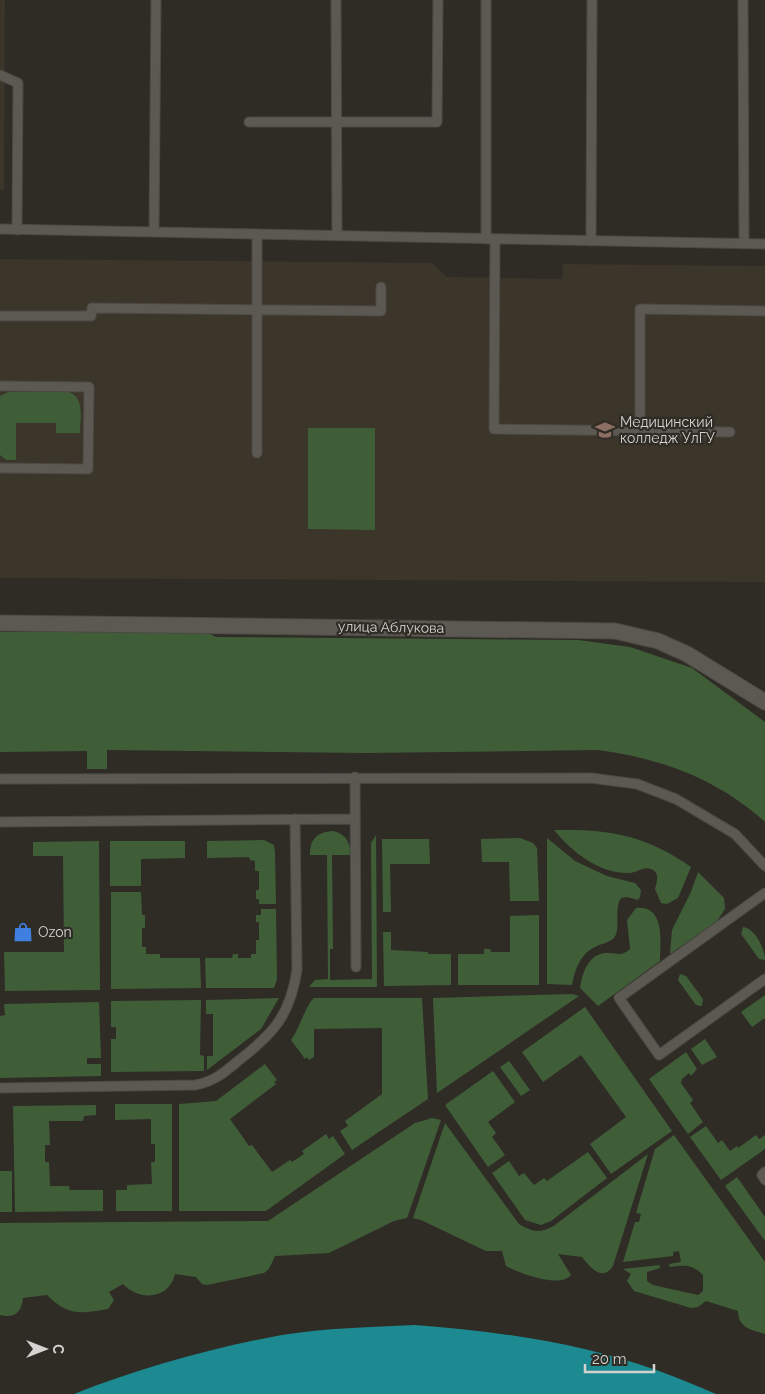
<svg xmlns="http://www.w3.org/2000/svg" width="765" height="1394" viewBox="0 0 765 1394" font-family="Raleway,sans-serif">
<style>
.built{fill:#3b352a}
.green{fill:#3f5e38}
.water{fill:#1c8a90}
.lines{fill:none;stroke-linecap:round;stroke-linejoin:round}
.service-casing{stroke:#4c4945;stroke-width:11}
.tertiary-casing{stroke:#4c4945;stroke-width:17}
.service{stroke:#5c5952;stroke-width:9}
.tertiary{stroke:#5c5952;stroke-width:15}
.labels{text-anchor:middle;stroke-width:4.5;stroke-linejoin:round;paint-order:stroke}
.poi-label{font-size:14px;fill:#d5d3d0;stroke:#2f2c26;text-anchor:start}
.street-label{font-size:14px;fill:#d5d3d0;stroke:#2f2c26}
</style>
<rect width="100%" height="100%" fill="#2f2c26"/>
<path class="built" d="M0,0H5L4,190H0Z
M0,259L432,263L447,277L562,279L563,264L765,266V582L0,578Z"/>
<path class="green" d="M8,392L65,391C86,395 80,417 80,433H56V423H16V460H6L0,455V396Z
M308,428H375V530L308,529Z
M0,632H195L210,634L216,637L578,640L630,647L692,668L765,722V822C718,779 660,758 598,750L366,753L107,750V769H87V751L0,752Z
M554,830C609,829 646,835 691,867L678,898L667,904L661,903L655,889C657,882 660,872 651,869C644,866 636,873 629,873C599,874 571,851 554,830Z
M333,831C346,834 350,842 351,855H332L333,949H330V980L372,979L371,843L376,835L377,987H309L315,980L328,979L327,855H310C310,839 317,832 333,831Z
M520,838L533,843L537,848L539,901H510L509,862H482L481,839Z
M547,838L575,861L607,876L635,883L641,890L640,897L638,900L627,897L621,898C613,911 622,930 613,939C608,943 600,944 595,947C580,954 575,970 572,985L547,984Z
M382,839H429L430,864H390L391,912H383Z
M264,840L274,845L275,852L276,904H259V899H256V890H259V871H255V861L250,860L249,857L207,858V841Z
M99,841L100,990L5,991L4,952H64L63,856H33V842Z
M110,841H185V858L141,859V886H110Z
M698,872L724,898L725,909L717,921L670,954L672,930L691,892Z
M111,892H141L142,915H145V928H142V947H146V954H160V958H200L201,988L111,989Z
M636,908C666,905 660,943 660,961L598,1006L580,988C582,973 589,953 607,953C617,953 621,957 630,949L627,920Z
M261,909H276L277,979L274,988H206L205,958H232L233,954H238V958H251V954H256V940H259V922H256V915H261Z
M539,915V985H458V954H484V949H490L491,952H510V916Z
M743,927C755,928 765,949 765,960L759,959L741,934Z
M383,932H391V950L428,952V954H451V985L384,986Z
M680,974L686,976L703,999L702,1006L696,1005L678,980Z
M572,994L579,996L437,1093L433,998Z
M765,995V1018L752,1027L741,1012Z
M279,998L261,1029L207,1070V1056H213V1014H206V1000Z
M314,998H422L428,1099L352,1150L340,1131L348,1126L345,1121L382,1094V1028L314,1029V1057L309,1060L307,1057L305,1059L291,1040C299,1030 306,1004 314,998Z
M201,1000L200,1055L204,1056V1071L111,1072V1039H116V1027H111V1001Z
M99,1002L101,1058H87V1064H101V1076L0,1078V1016L5,1015L4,1004Z
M585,1007L672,1131L611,1174L590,1144L626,1117L581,1055L543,1082L522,1052Z
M705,1039L717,1057L702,1065L691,1049Z
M686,1052L697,1069L691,1076L689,1073L682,1079L681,1083L693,1100L690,1103L703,1122L688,1134L649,1079Z
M509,1061L530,1090L521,1096L500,1067Z
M265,1064L277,1080L274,1082L276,1084L230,1119L249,1146L252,1145L272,1172L290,1160L292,1162L304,1154L302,1151L326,1134L329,1139L333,1136L345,1154L266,1211H179V1104L216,1101Z
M493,1071L515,1102L488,1122L496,1133L492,1137L505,1155L488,1167L445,1105Z
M115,1104H172V1211H116V1190H127V1185L152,1184L151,1162H155V1144H151V1119L115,1120Z
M96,1105V1115L84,1116L83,1121H49L50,1145H45V1162H49L50,1186H69L70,1190H103V1211L15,1212L13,1106Z
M432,1118L441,1120L407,1218L394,1221L329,1253L275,1256L269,1269L264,1273L207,1285L202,1284L196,1277L175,1274C169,1300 139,1301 123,1284L109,1292L114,1300L108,1309C80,1314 68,1316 47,1295L23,1298C22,1312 14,1319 0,1315V1223L268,1221L415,1123Z
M445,1123L519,1224C532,1232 541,1234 555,1225L648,1154L613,1266C602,1282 591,1268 582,1257L558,1254L571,1275C560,1289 519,1273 506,1266L502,1251H486L421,1220L413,1218Z
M706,1126L718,1143L722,1140L730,1151L737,1146L738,1148L756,1135L759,1139L765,1135V1149L721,1180L690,1137Z
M674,1135L765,1262V1334C752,1330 738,1328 738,1311L706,1301L698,1307L691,1308L634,1291L627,1281L631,1274L623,1269L660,1265V1268L647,1272V1281L653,1285L698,1295L703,1291V1275C692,1264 685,1265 670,1267L669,1264L681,1262L679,1251L673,1252V1256L623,1262L635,1222H639L641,1214L636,1213L655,1149Z
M588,1152L607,1178L551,1221L541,1225L525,1220L492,1173L509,1161L519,1176L524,1173L534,1185L544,1178L547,1181Z
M0,1171H12V1212H0Z
M737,1177L765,1217V1241L725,1186Z"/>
<path class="water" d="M415,1325C497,1331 581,1343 659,1371C679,1378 697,1386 716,1394H74C140,1368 211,1348 282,1335C325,1328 371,1327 415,1325Z"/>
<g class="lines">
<defs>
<path id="service" d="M336,0L337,236
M486,0V239
M743,0L744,244
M0,75L18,83L17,230
M249,122H437L438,0
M0,229L765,244
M154,232L156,0
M495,239L494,429L730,432
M591,241L592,0
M0,316H91L92,308L381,311V287
M0,386L89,387L88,469L0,468
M640,431V309L765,311
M257,453V234
M355,777L356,967
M0,779L591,778L637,784L676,799L735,834L765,866
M0,822L355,819
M765,893L619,998L659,1055L765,979
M0,1088L195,1085C213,1082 224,1073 238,1061C273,1034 290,1016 297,970L295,819
M765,1172L762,1175L765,1180"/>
<path id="tertiary" d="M0,623L615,631L658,641L687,654L765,702"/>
</defs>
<use href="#service" class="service-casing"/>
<use href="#tertiary" class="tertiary-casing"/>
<use href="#service" class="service"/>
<use href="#tertiary" class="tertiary"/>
</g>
<defs>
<symbol id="university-bare" viewBox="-9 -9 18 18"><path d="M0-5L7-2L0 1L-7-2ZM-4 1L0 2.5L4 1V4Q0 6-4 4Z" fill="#8d6e63" stroke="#2f2c26" stroke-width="2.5" paint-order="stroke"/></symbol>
<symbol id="shop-bare" viewBox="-9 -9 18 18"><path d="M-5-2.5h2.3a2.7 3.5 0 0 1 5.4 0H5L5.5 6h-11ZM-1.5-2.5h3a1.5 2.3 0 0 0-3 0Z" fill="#3f7fe0" stroke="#2f2c26" stroke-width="2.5" paint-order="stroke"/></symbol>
</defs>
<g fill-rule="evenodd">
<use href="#university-bare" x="591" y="416" width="28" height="28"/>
<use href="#shop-bare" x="9" y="918" width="28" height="28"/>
</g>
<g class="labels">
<g class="poi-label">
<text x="620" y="427">Медицинский<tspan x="620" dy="16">колледж УлГУ</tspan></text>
<text x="38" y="937">Ozon</text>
</g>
<g class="street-label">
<text transform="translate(391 627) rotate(1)" y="5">улица Аблукова</text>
</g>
</g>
<g transform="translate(45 1349) rotate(90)" stroke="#2f2c26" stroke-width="4" paint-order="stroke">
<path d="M0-4L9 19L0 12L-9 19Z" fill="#d5d3d0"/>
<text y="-8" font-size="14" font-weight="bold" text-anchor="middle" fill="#d5d3d0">С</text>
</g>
<path d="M585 1364v8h69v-8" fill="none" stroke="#d5d3d0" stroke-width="2.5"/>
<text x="592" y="1364" font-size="15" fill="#d5d3d0" stroke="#2f2c26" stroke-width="4" paint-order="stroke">20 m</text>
</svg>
